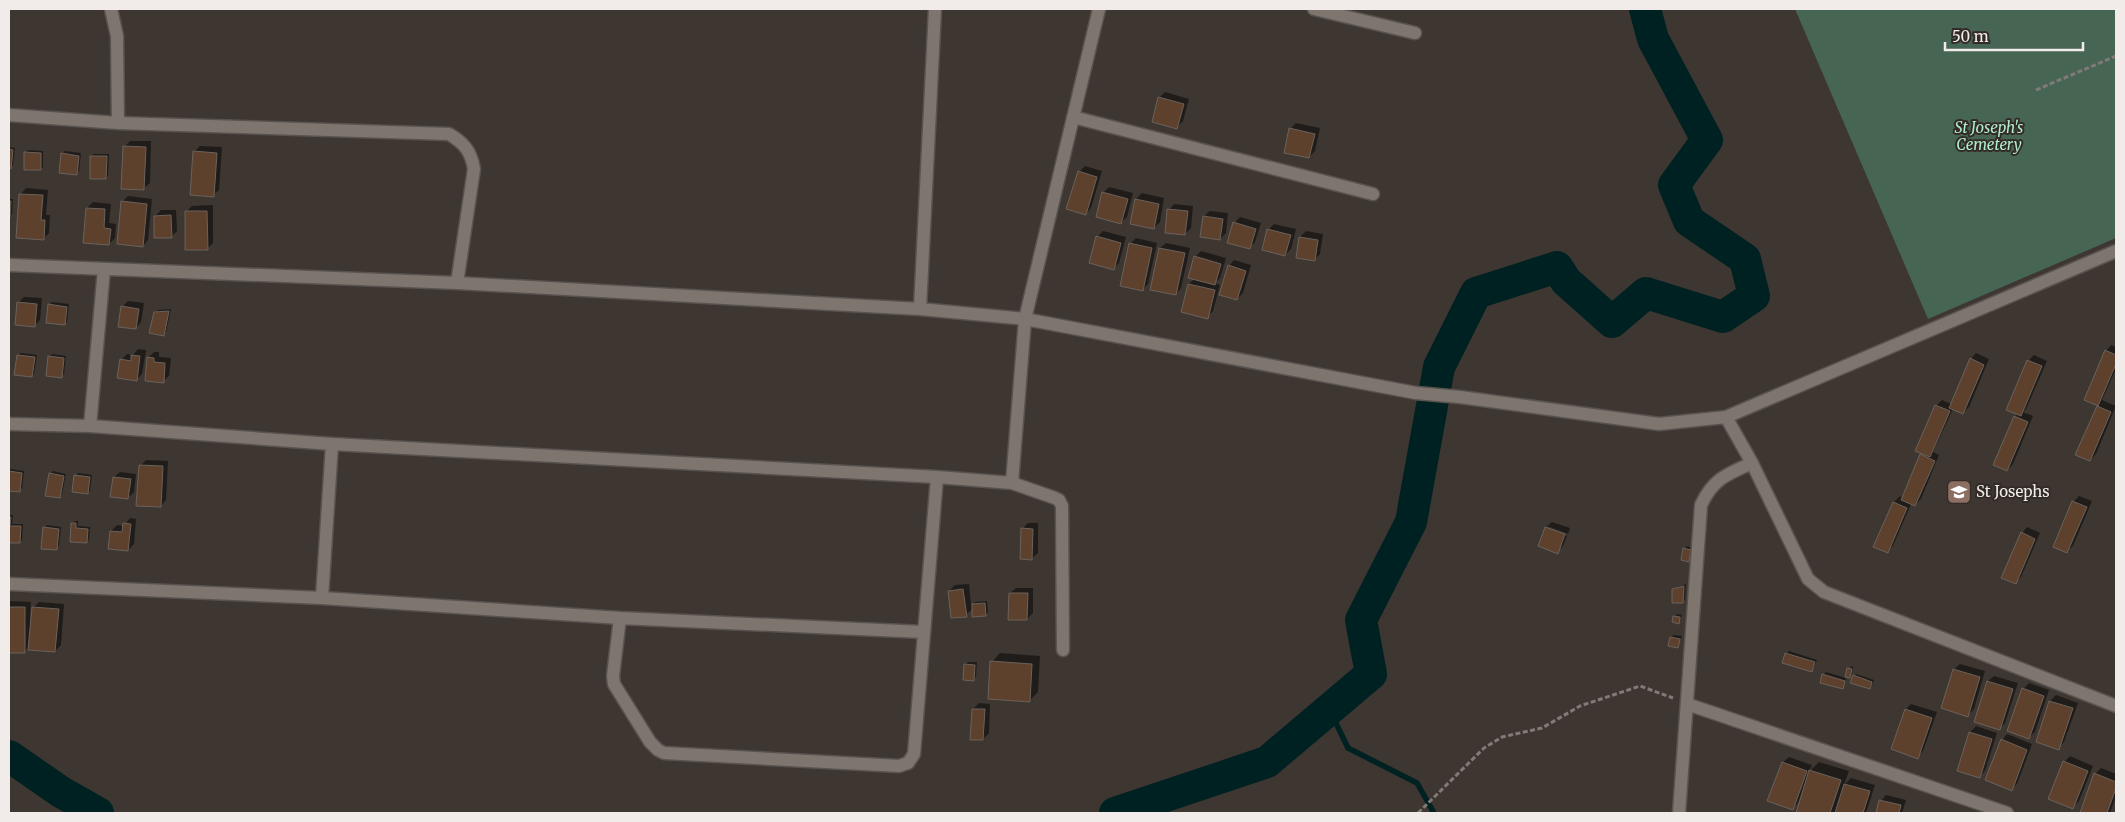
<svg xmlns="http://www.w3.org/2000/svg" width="2125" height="822" viewBox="0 0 2125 822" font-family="Merriweather,serif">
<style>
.green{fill:#466553}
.shadow{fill:#0007}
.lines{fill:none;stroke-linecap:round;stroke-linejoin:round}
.stream{stroke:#002122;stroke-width:5.5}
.river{stroke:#002122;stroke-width:32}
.building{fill:#5e412d;stroke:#6a625c}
.minor-casing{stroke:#59534f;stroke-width:15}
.path{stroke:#817a76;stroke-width:3;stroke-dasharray:5 2.5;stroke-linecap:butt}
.minor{stroke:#7e756f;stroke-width:12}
.labels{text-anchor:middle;stroke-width:4;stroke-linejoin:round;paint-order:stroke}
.park-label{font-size:15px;font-style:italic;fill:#afeeca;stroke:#332b27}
.poi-label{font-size:15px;fill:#f1ece9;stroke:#332b27;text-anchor:start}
</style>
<rect width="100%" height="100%" fill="#3d3631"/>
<path class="green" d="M1795,9H2116V238L1928,319Z"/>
<path class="shadow" d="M1165,92L1189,99L1183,121L1177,127L1159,98Z
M1296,123L1320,128L1315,151L1309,157L1290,129Z
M130,141H151L150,183L144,188L124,147Z
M200,146L222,147L219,190L213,195L194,152Z
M9,147L15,148L13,165L11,167H9Z
M28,150L43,151V167L41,169L26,153Z
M65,151L81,153L79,171L77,174L62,154Z
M94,154H109L108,176L105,178L91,156Z
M1085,166L1102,171L1091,208L1086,214L1079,172Z
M1109,187L1133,193L1127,217L1121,222L1103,193Z
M26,188L48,190L46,215H50L49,233L43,239L21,194Z
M1142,193L1164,198L1160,222L1154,228L1132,223L1136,199Z
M128,196L152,199L148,240L143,246L122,202Z
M9,199H13L12,214L9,216Z
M93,202L111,204L109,223L116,224L115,238L109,244L87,208Z
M1174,204L1193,206L1191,228L1185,234L1169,210Z
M213,205V243L207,249L186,212L192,206Z
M161,210H176L177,231L171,237L155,216Z
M1210,211L1228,213L1226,233L1220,239L1204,216Z
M1240,217L1261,223L1255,242L1249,248L1234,223Z
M1274,224L1296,229L1291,249L1285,255L1268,230Z
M1103,231L1126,237L1119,263L1114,268L1097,237Z
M1306,231L1323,234L1320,254L1314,260L1300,237Z
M1136,238L1157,243L1148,284L1142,290L1130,244Z
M1166,243L1190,248L1181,288L1176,294L1160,248Z
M1201,251L1226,258L1220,278L1215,283L1220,285L1213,311L1207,317L1183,311L1189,284L1195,278V257Z
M1234,260L1251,265L1243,293L1237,299L1229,266Z
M24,297L42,298L40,320L34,326L19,302Z
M128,301L144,303L141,322L136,328L122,307Z
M52,302L69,304L67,322L64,324L49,305Z
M171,309L166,332L163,335L155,312L158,310Z
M2111,345L2116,347V369L2102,400L2116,406L2096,454L2090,460L2099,405L2085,399L2106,351Z
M138,349L146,350L142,374L136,380L121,360L127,354L133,355Z
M154,352H159V357L171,358L169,376L163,381L148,358Z
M21,353L37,355L34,374L32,376L19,355Z
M1976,353L1989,359L1969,407L1963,413L1953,409L1933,452L1939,455L1921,499L1915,505L1911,504L1893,546L1887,552L1875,547L1894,502L1900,496L1903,498L1923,453L1936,406L1942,400L1951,404L1971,359Z
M52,354L66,356L64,374L61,377L49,357Z
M2034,355L2047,361L2026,409L2023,412L2033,416L2013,464L2007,470L2015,416L2018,413L2028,361Z
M146,460L168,461L166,500L161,506L140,466Z
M10,469L24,471L22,488L20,491L9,489Z
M53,471L66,474L62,494L59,497L50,474Z
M120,472L136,474L134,492L128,498L114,477Z
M78,473L92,475L90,491L88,493L76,476Z
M2079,496L2092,501L2073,546L2067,551L2073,502Z
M9,515H13L12,524H23L22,540L19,542L9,541Z
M130,518L136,519L134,544L128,550L111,531L117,525L124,526Z
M75,521H78V526L90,527L89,540L87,542L72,523Z
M1552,522L1570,528L1568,534L1547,526V529L1567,536L1563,546L1557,552L1539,545L1546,527Z
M1028,523H1038V553L1032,558L1022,529Z
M47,525L61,527L59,546L56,548L44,528Z
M2027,527L2040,533L2021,577L2015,583L2022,533Z
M1687,546L1693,548L1691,558L1688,560L1684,549Z
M969,584L971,606L975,602L987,601L988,612L986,615L973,608L966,615L949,591L955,585Z
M1686,584L1685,599L1683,602L1673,589Z
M1016,588H1033V613L1027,619L1010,593Z
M9,601L31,602L30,619H32L33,608L39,602L64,604L61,645L55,651L30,646L24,652L9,651Z
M1677,614L1682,615L1678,622L1673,621Z
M1674,635L1682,636L1677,646L1671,637Z
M1789,651L1817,660L1814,668L1811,671L1786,654Z
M1000,653L1040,656L1038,692L1029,701L992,662Z
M968,662H977L976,677L973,680L966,664Z
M1960,664L1985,671L1974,709L1968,715L1954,669Z
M1851,666L1853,667L1852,674L1847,676L1842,688L1823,675L1826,672L1846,678Z
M1856,674L1874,680L1872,685L1870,688L1854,676Z
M1994,676L2018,683L2005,723L1999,729L1988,681Z
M2029,683L2049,690L2035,732L2029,737L2023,689Z
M2056,695L2078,703L2064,742L2058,748L2037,741L2050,701Z
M979,703L990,704L989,733L983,739L973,709Z
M1911,704L1937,712L1923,751L1917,757L1906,709Z
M1976,726L1997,733L1985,771L1979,777L1958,771L1970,732Z
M2007,734L2032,744L2017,784L2011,789L2002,740Z
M2070,756L2093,766L2079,801L2073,807L2064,762Z
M1789,757L1812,765L1809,772L1819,762L1849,771L1844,785L1851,778L1875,785L1866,813H1798L1803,797L1801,796L1798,803L1792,809L1783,762Z
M2101,768L2116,774V796L2110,813L2081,812L2095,774Z
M1886,795L1906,800L1902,813H1877L1881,801Z"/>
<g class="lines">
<path class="stream" d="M1329,709L1348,748L1417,783L1434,813"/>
<path class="river" d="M9,756L61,792L98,813
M1115,813L1267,762L1371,674L1361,620L1411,522L1439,367L1476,293L1557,267L1566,281L1612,322L1646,293L1723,317L1754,296L1745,259L1689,221L1674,185L1707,140L1653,39L1645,9"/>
</g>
<path class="building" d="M1158,97L1184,104L1177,129L1152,122Z
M1289,128L1315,134L1309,158L1284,153Z
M123,146L146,147L144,190L121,189Z
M9,149L13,150L11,169L9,168Z
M193,151L217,153L214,197L190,195Z
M24,152L41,153V170H24Z
M61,153L79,156L77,175L59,173Z
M90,156H107L106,179H90Z
M1078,171L1097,177L1086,215L1066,209Z
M1102,192L1128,199L1121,224L1096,217Z
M19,194L43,195L41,220H45L44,240L16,238Z
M1135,199L1159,204L1154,229L1130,224Z
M9,201H11L10,217H9Z
M121,201L147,204L143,247L117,244Z
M86,208L105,209L104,228L111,229L109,245L83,243Z
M1167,209L1188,211L1185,235L1165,233Z
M185,211H207L208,250H185Z
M171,215L172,238H154V216Z
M1203,216L1223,219L1220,240L1200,237Z
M1233,222L1256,229L1250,249L1227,243Z
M1267,229L1291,235L1285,256L1262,250Z
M1096,236L1121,243L1114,270L1089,263Z
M1299,237L1318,240L1315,261L1296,258Z
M1129,243L1152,248L1143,291L1120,286Z
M1159,248L1185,253L1176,295L1150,290Z
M1194,256L1221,264L1215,285L1188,278Z
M1228,265L1246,271L1237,300L1219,295Z
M1188,284L1215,290L1208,319L1181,312Z
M17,302L37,304L35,327L15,325Z
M48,304L67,307L65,325L46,323Z
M121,306L139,309L136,329L118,327Z
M169,311L164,336L149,333L154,312Z
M2105,350L2116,355V364L2098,406L2084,400Z
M17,355L35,357L32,377L14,375Z
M131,355L140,356L137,381L117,378L120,359L131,361Z
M48,356L64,358L62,378L46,376Z
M147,357L154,358V362L165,363L164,383L145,381Z
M1970,358L1984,365L1963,414L1949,408Z
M2027,360L2042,366L2021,416L2006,410Z
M1935,405L1950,411L1930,457L1915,451Z
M2097,406L2111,412L2090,461L2075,455Z
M2014,416L2028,422L2007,471L1993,465Z
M1920,454L1935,461L1915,506L1901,500Z
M139,465L163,466L161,507L136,506Z
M9,471L22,473L20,492L9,491Z
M49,473L64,476L60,498L45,496Z
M74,475L90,477L88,494L72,492Z
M113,477L131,479L128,499L110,497Z
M2072,501L2087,507L2067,553L2053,547Z
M1893,502L1907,508L1888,553L1873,547Z
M9,517H11L10,526H21L20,543H9Z
M71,523H76V528L88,529L87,543L70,542Z
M123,523L131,524L128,551L108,549L110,531L122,532Z
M43,527L59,529L57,550L41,549Z
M1545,527L1565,534L1558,554L1538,546Z
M1021,528L1033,529L1032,560L1020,559Z
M2021,532L2035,539L2016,584L2001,578Z
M1683,548L1691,550L1689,562L1681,560Z
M1684,586L1683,603H1672V589Z
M963,589L967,617L951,618L948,591Z
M1009,593H1028L1027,620H1008Z
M985,603L986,616L972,617V604Z
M9,607H25V653H9Z
M32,607L59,609L55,652L28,650Z
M1673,616L1680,617L1679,624L1672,622Z
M1670,637L1680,639L1678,648L1668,646Z
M1785,653L1815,662L1812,672L1782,663Z
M990,661L1032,664L1030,702L988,699Z
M964,664L975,665L974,681L963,680Z
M1847,668L1852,669L1850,678L1845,677Z
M1953,669L1980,677L1968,717L1941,708Z
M1822,674L1845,681L1843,689L1820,683Z
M1853,675L1872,682L1870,689L1850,683Z
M1987,681L2013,689L2000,730L1974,722Z
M2022,688L2044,696L2029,739L2007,731Z
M2049,701L2073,708L2059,750L2036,742Z
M972,709H985L983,740H970Z
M1905,709L1932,718L1918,759L1891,749Z
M1969,732L1992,739L1980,778L1957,771Z
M2001,739L2027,750L2012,791L1985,780Z
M2063,761L2088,771L2073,809L2048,799Z
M1782,762L1807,771L1793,810L1767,801Z
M1809,770L1841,780L1830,813H1796Z
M2094,773L2116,782V788L2107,813H2080Z
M1844,784L1870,791L1863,813H1835Z
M1879,800L1901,805L1899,813H1876Z"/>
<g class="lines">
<defs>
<path id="minor" d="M1314,9L1415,33
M9,115L118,123L117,36L111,9
M1073,117L1373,194
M118,123L449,134C464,143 471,151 474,169L457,283
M9,265L457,283L920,309L1025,319L1416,393L1460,397L1659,424L1726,417L2116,251
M920,309L935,9
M9,424L90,426L332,444L937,477L1012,483
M90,426L104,269
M1752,463L1808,579L1824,592L2116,706
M9,584L322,598L620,618L613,676L614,684L650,742L658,750L664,753L899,766L908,763L914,754L937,477
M322,598L332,444
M620,618L923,632
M1063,650L1062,506L1059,500L1055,498L1012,483L1025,319L1099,9
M1687,704L2007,813
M1679,813L1701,505C1713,479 1727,474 1752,463L1726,417"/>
</defs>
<use href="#minor" class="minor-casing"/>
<path class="path" d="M2036,90L2116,56
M1418,813L1484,748L1502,737L1542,728L1580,706L1640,686L1673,698"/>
<use href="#minor" class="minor"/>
</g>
<defs>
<symbol id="university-square" viewBox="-11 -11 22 22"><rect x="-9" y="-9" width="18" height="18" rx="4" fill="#8d6e63" stroke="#332b27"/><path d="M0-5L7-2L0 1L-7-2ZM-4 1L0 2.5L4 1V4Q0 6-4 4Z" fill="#fff"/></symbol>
</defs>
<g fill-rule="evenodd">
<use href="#university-square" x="1945" y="478" width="28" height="28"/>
</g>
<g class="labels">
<g class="park-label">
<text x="1989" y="133">St Joseph's<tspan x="1989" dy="17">Cemetery</tspan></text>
</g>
<g class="poi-label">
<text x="1976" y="497">St Josephs</text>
</g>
</g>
<rect width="2125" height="822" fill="none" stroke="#f1ece9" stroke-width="20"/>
<path d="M1945 42v8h138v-8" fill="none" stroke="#f1ece9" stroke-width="2.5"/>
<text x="1952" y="42" font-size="15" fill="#f1ece9" stroke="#332b27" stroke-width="4" paint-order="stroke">50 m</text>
</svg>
